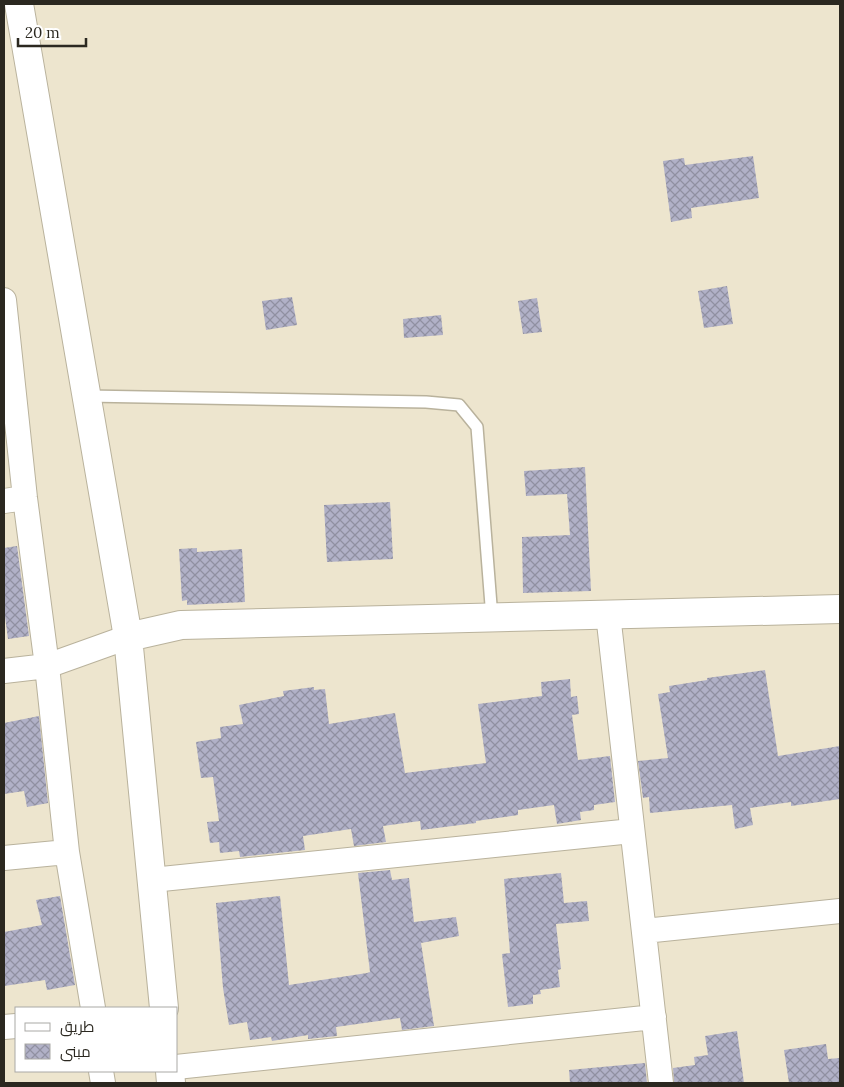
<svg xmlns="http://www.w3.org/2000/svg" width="844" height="1087" viewBox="0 0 844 1087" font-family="Lora,Cairo,serif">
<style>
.building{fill:url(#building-cross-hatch)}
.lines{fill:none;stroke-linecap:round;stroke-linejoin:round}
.service-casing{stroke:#b9b29c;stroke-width:14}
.minor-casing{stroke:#b9b29c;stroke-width:26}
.tertiary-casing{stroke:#b9b29c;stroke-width:30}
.service{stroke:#fff;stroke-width:11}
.minor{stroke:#fff;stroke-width:24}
.tertiary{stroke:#fff;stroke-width:28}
</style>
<defs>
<pattern id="building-cross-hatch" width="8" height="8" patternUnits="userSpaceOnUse" patternTransform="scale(1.25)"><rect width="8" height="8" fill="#b1b1c7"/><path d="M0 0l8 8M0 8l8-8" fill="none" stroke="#9090a1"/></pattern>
</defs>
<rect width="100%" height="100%" fill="#ede5ce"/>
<path class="building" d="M753,156L759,198L691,208L692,218L671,222L663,161L684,158L685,165Z
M727,286L733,324L704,328L698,291Z
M292,297L297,325L266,330L262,301Z
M537,298L542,332L523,334L518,301Z
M441,315L443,335L404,338L403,319Z
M585,467L591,591L523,593L522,537L570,535L567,494L526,496L524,471Z
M390,502L393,559L327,562L324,505Z
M17,546L29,636L8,639L4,609V548Z
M197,548V552L242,549L245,602L187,605V600L182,601L179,549Z
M765,670L778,756L840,746V799L791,806V802L750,808L753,825L735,829L732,805L650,813L649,797L643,798L638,761L668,758L658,694L670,692L669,686L707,680V678Z
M570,679L571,697L577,696L579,714L572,715L578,760L610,756L615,802L594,805V810L580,812L581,820L557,824L554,805L518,810V815L476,821V823L421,830L420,821L383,826L386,842L354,846L351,829L303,836L305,850L240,857L239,851L220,853L219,842L210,843L207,822L219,821L213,777L201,778L196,742L221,738L220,727L243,724L239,705L284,696L283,691L314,687V690L325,689L329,724L395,713L405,773L486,763L478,704L542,696L541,682Z
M39,716L48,803L27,807L24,791L4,794V723Z
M390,870L392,880L409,878L414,922L456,917L459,936L421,943L434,1026L402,1030L400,1018L336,1027L337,1036L308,1039V1035L272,1041L271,1037L250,1040L247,1022L229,1025L223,988L216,903L280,896L289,985L367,973L370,972L358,873Z
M561,873L564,903L587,901L589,921L556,924L561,969L558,970L560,987L540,990L541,994L533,995V1004L508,1007L502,954L510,953L504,879Z
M60,896L75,985L47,990L45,980L4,986V932L42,925L36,900Z
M737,1031L744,1083H674L673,1068L695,1065L694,1057L708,1055L705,1036Z
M826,1044L828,1059L840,1058V1083H789L784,1050Z
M645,1063L647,1083H570L569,1070Z"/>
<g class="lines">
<defs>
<path id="service" d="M87,396L426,402L459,405L477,427L492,618"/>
<path id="minor" d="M4,300L25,498L47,666L67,852L93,1008
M4,501L25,498
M608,614L661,1083
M4,671L47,666L128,637
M4,858L67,852
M152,880L632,831
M644,931L840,911
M4,1027L16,1026
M176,1067L654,1017
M101,1071L103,1083"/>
<path id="tertiary" d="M19,4L128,637L164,1008
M128,637L181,625L840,609
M170,1071L171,1083"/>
</defs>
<use href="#service" class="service-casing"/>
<use href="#minor" class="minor-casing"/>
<use href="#tertiary" class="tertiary-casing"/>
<use href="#service" class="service"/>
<use href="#minor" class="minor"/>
<use href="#tertiary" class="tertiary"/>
</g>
<rect width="844" height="1087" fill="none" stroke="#2b2820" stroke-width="10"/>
<rect x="15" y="1007" width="162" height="65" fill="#ffffff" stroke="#aaa9a6"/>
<rect x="25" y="1023" width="25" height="8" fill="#ffffff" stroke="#aaa9a6"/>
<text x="60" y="1032" font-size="15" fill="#2b2820">طريق</text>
<rect x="25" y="1044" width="25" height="15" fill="url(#building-cross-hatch)" stroke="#aaa9a6"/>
<text x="60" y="1057" font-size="15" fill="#2b2820">مبنى</text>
<path d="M18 38v8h68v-8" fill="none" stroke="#2b2820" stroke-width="2.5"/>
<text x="25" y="38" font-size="15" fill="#2b2820" stroke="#ffffff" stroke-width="4" paint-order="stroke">20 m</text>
</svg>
